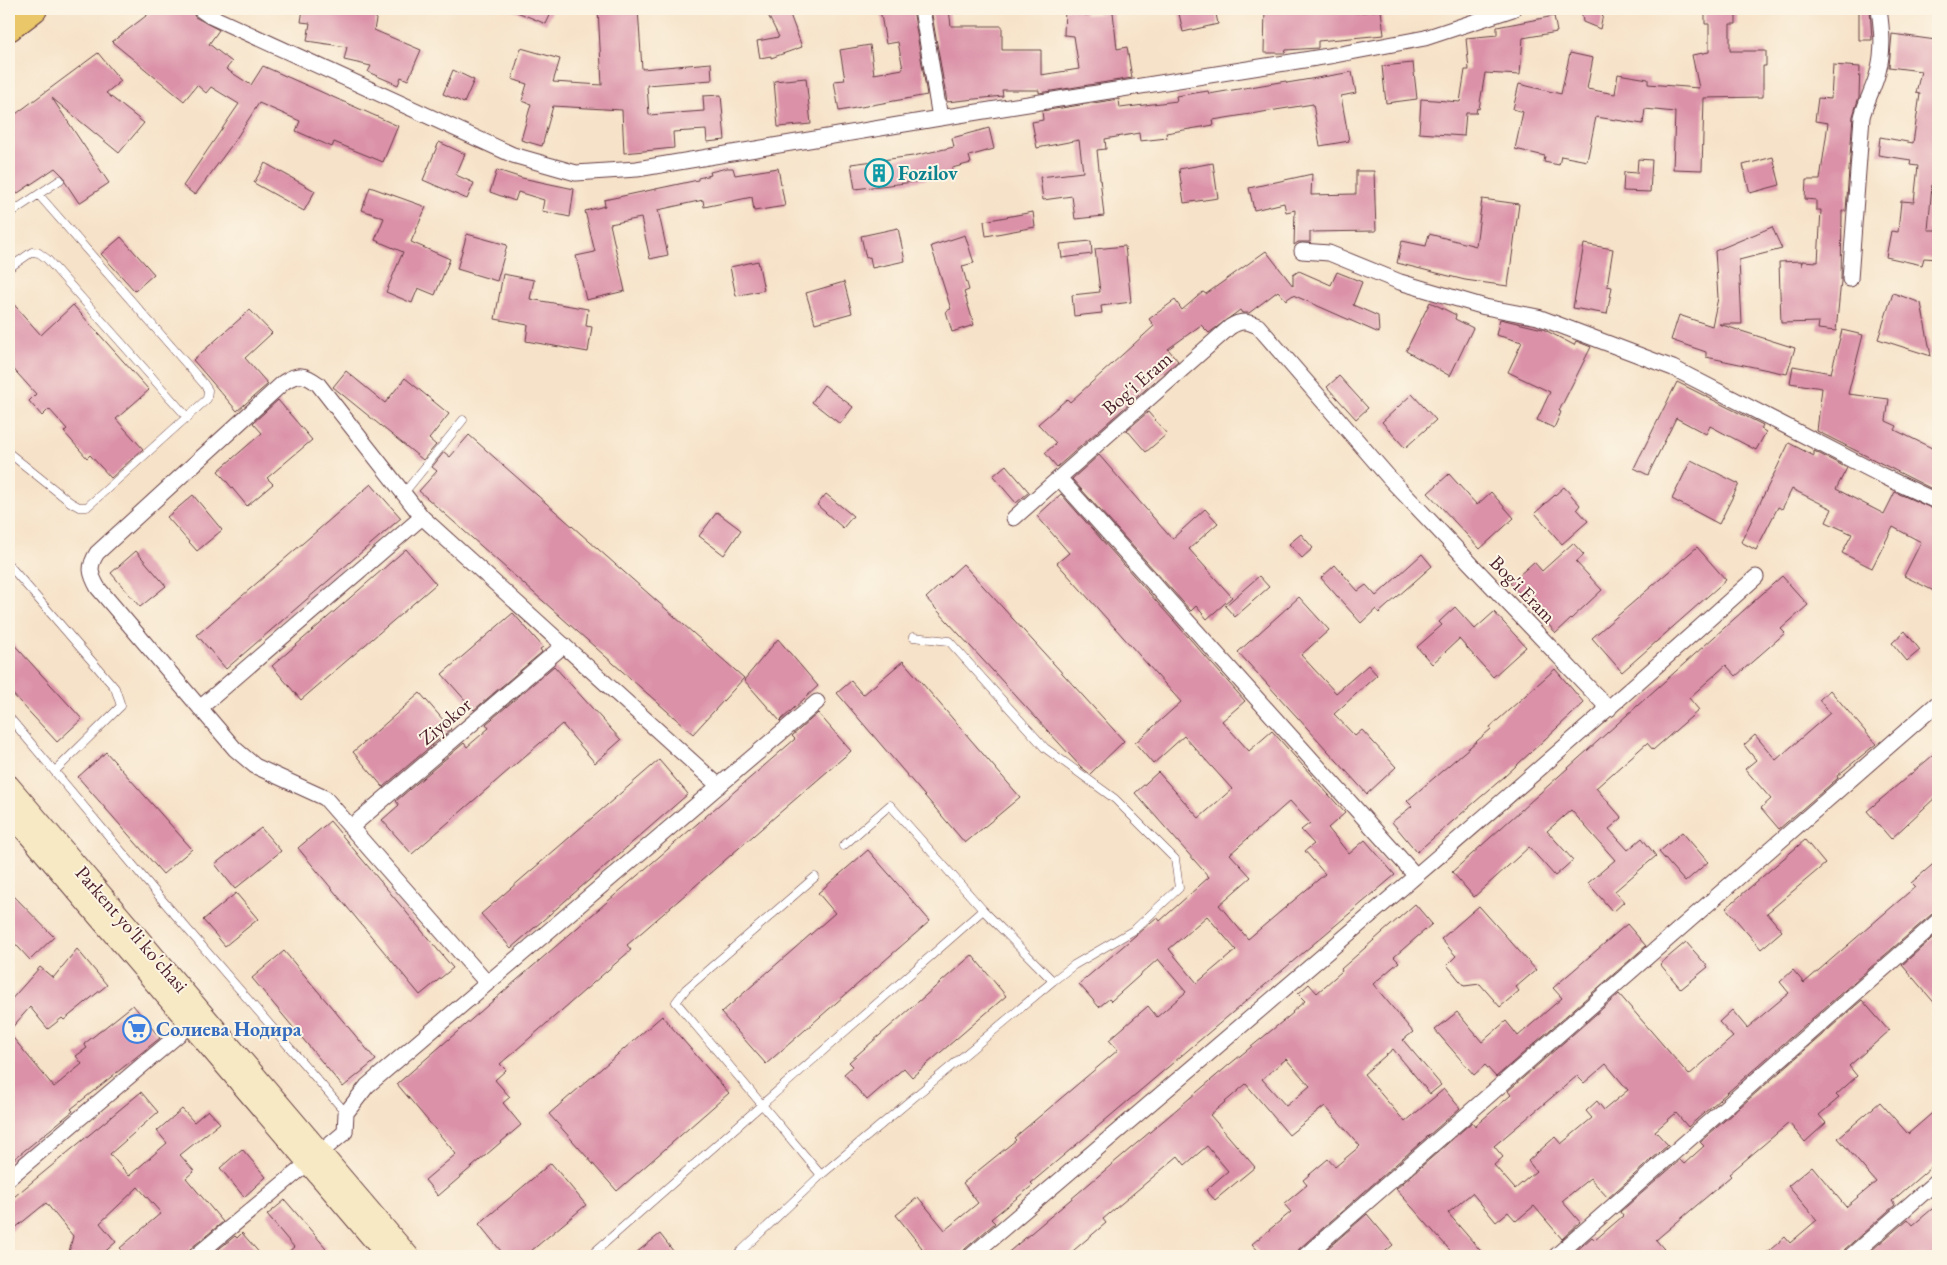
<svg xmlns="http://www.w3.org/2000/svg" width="1947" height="1265" viewBox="0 0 1947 1265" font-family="'EB Garamond',serif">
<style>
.building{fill:#db92a9;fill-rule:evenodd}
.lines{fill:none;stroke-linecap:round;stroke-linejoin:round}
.lane-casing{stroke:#643c43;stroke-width:9}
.street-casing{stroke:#643c43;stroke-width:17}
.secondary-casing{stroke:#643c43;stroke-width:22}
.highway-casing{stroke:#643c43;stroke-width:28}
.lane{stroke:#fff;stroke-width:8}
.street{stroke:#fff;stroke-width:15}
.secondary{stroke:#f7e9c3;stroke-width:20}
.highway{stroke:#eac769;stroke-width:26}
.labels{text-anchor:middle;stroke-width:4;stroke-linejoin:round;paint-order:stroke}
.culture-label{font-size:20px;font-weight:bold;fill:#0d838f;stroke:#fcf5e5;text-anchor:start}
.street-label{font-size:20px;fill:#4a1f2b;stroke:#fcf5e5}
.shop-label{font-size:20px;font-weight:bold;fill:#366cbe;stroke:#fcf5e5;text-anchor:start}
</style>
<rect width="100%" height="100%" fill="#fcf5e5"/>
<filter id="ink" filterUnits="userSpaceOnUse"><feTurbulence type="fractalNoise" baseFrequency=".02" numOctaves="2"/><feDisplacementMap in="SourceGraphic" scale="10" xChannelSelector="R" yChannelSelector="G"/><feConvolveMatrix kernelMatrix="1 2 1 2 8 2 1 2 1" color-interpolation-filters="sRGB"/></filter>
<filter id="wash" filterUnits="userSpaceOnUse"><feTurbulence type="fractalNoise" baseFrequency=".0096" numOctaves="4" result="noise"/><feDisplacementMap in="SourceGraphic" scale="20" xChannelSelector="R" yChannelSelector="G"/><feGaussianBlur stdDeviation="1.12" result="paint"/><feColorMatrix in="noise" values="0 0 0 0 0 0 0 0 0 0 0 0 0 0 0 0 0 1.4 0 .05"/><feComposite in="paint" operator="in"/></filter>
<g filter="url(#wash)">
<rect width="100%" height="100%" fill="#f6e2c8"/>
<g id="blocks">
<path class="building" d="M155,9H191L195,17L219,30L209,44L232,62L226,69L251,85L263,66L398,126L383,162L334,142L332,147L296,131L300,121L259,103L234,142L195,195L183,186L239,104L211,87L206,93L197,85L184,101L112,42Z
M303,9H378L374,30L421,50L408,80L401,77L398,85L368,72L371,66L344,60L347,47L307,41L310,23L301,22Z
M510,9H553L546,24Z
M598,9H638L642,69L711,63L712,80L647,85L649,115L704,111L703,96L721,95L725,140L707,142L706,130L673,132L674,148L624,153L622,110L553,106L542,146L521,140L531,104L522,101L527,84L512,79L521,48L560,59L553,82L602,85Z
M765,9H788L802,47L771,58V56L760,58L757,41L779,37Z
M880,9H913L927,95L839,111L834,81L845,80L840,50L870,45L874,74L903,69L898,42L886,44Z
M931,9H949L951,26H1002V50H1041V75L1079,69L1074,36L1064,35L1065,9H1086L1085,15L1113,12L1117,49L1127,47L1132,78L1039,93V90H1002L1003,96L947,102Z
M1178,9H1215L1218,24L1183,32Z
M1265,9H1356V13L1381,10L1384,35L1318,41V48L1286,50L1285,53H1264Z
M1581,9H1604L1600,29L1583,22Z
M1705,9H1736V24H1730V51H1766V66H1763V97L1704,98L1702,170L1673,169L1675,112L1645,109L1643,124L1596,117L1587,161L1561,156L1559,165L1544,162L1545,156L1515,149L1523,112L1513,109L1519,84L1561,94L1570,53L1593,58L1587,89L1615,94L1618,74L1648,79V84L1699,88L1692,55L1709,52V24H1705Z
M1859,9H1870L1872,40H1859Z
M1554,16L1557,32L1523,38L1520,75L1485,73L1479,109L1477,108L1476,113H1466L1464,136L1419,133L1421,99L1460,102L1465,70H1469L1466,38L1497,35V27Z
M1892,34L1936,40L1932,71L1938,72V158H1936L1932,185L1928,230H1938V259L1924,258L1922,265L1886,257L1891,231L1898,232L1901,201L1914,202L1918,166L1910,165L1911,160L1878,155L1880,137L1913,143L1920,94L1916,93L1921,71L1889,67Z
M98,53L121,81L106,93L144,123L119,153L52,98L109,183L79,203L65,182L64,177L55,168L9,199V119Z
M1413,63L1417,99L1386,103L1382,66Z
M1833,65L1860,67L1859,97L1853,116L1846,211H1842L1841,281L1836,331L1818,329L1819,322L1781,323L1779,262L1801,261L1802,266V261L1818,262L1821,210H1816V200L1805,199L1806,180H1820L1828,123L1815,121L1818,98L1831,99Z
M453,70L474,80L464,103L443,94Z
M1352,72L1356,93L1341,96L1349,141L1320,146L1313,104L1213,120L1214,125L1166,133L1167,138L1140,141L1139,133L1105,139L1106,149L1097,150L1104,216L1075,219L1072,196L1043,200L1040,177L1083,172L1079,140L1037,148L1032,122L1043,120L1042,111L1119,99L1120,108L1177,101L1176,96L1208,91L1209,94L1286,81L1287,83Z
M806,78L811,124L778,127L774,81Z
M989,128L994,149L969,156L971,163L952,168L953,173L914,182L855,189L851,164L913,156L954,147L952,138Z
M439,142L465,154L456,175L474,183L467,199L423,180Z
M1773,157L1780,185L1750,193L1743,165Z
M1638,159L1652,160L1650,192L1623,191L1624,172L1637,173Z
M265,163L315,191L304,211L254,183Z
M1213,163L1218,198L1184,203L1179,169Z
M727,168H733L735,175L778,168L785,206L754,211L752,197L704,207L703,200L658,210L668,255L650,259L641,218L610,224L625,291L586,300L576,256L595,252L585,211L605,206L604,200L698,180V178L711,175L710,172Z
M497,170L522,178L574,189L570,217L542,211L544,200L518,192L515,201L490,192Z
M1356,171H1374L1376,231L1310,232V242H1298L1294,245L1295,210L1286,212L1284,203L1254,210L1249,188L1312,174L1311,195L1356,194Z
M370,187L426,207L411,242L450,259L435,295L418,288L412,303L386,292L403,252L375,240L384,218L362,210Z
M1482,199L1519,204L1508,286L1465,280L1397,263L1402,241L1426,246L1429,234L1476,246Z
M1033,212L1035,227L986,236L984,221Z
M1772,227L1782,249L1739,260L1742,324H1719L1795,348L1787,374L1706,357V352L1671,340L1679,315L1712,326L1718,298L1715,251Z
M898,228L905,261L872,268L870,257L866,258L861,236Z
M467,234L507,245L497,281L457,269Z
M965,235L974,263L962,266L969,290L964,292L974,325L952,332L946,311L951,309L931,246Z
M121,237L154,274L135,291L101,254Z
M1091,241L1092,254L1062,258L1060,244Z
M1584,244L1613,249L1607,286L1612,287L1607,314L1573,308Z
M1125,246L1131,302L1101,306L1102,313L1074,316L1072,295L1100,292L1095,249Z
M1266,251L1293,286V275L1299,271L1331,285L1337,272L1362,282L1353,305L1378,316L1379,333L1293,295L1286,300L1278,291L1249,313H1242L1240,310L1209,333L1201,325L1168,349L1178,361L1057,467L1045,453L1056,443L1038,424L1067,399L1070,402L1154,326L1149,319L1175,300L1182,310L1203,292L1206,294Z
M758,261L764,290L736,296L730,267Z
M503,274L534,280L530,299L588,309L586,326L592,327L588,352L526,341L528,325L495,319Z
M844,282L852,313L815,323L806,293Z
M1893,293L1921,303L1931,356L1878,339Z
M9,299L41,335L73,305L149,390L116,419L143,449L111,478L90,455L87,458L64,432L67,429L49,409L42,416L29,401L36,394L9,364Z
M1430,302L1456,315L1455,319L1473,328L1450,376L1406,351Z
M250,310L272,333L245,358L268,384L237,411L193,360Z
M1500,319L1543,329L1574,345L1576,341L1591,347L1559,411L1561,412L1554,428L1537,420L1550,392L1508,372L1522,342L1496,335Z
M1842,330L1863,335L1848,394L1889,399L1886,421L1897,426L1895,430L1938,451V492L1817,431L1822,388L1790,383L1793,366L1831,373Z
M346,371L385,403L405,378L449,414L429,439L436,445L423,460L333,387Z
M1339,376L1368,408L1356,419L1327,387Z
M1677,382L1763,425L1761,429L1766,432L1756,450L1710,426L1706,434L1676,418L1648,475L1634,468Z
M824,385L853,407L840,424L812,402Z
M1412,394L1436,420L1405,448L1382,422Z
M278,400L312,440L267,478L273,484L247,506L218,471L262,433L253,423Z
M1148,412L1167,434L1146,452L1127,430Z
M469,435L744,678L693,734L419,491L437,471L432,467L444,452L450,457Z
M1789,443L1814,456V451L1847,468L1836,489L1884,514L1895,492L1938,511V593L1904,576L1921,542L1893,527L1872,568L1842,553L1852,534L1826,522L1832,509L1792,489L1782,509L1778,507L1756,550L1741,542Z
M1099,455L1172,539L1205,509L1218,523L1189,549L1232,597L1207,619L1196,606L1191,611L1072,479Z
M1691,460L1739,484L1719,524L1672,499Z
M1006,465L1029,492L1016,503L993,476Z
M1449,474L1477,505L1491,492L1514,518L1480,549L1428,493Z
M371,484L401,518L226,669L197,635Z
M1564,487L1580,505L1577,509L1588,521L1562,544L1535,513Z
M826,494L853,516L843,528L817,505Z
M1061,494L1245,701L1222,721L1249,751L1272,731L1345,813L1328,828L1349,854L1365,840L1395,875L1031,1183L1033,1185L991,1219L995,1223L965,1249L961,1256H911L922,1248L896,1215L918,1197L945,1230L978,1203L963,1183L1016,1140L1014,1138L1118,1050L1109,1040L1148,1006L1157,1017L1186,992L1158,959L1111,1001L1109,999L1099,1007L1079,984L1157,917L1160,921L1209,877L1135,793L1158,772L1199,818L1232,789L1184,736L1153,764L1135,743L1181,702L1057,563L1069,553L1037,516ZM1290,801L1310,823L1301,830L1314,844L1305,851L1325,874L1248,939L1219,905L1251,877L1230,854ZM1207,916L1236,950L1197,983L1169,949Z
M193,495L222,530L197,551L167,517Z
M717,512L741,530L724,555L699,536Z
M1301,534L1313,548L1302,558L1289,544Z
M1573,543L1584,555L1576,562L1602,590L1556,633L1510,583L1534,562L1542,571Z
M1697,547L1726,580L1622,672L1592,638Z
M406,549L436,584L301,700L272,666Z
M136,551L166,586L140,607L111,573Z
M1422,554L1432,566L1379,613L1376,609L1361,623L1321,578L1335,565L1358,591L1366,585L1376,596Z
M963,564L1124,741L1090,774L1081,767L926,598Z
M1259,576L1269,587L1235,617L1225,606Z
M1782,576L1808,605L1781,629L1785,633L1736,676L1726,665L1689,698L1699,710L1653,750L1647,743L1596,788L1622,818L1609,829L1628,850L1642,838L1656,856L1615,891L1624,902L1613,912L1588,883L1615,860L1571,810L1547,831L1573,860L1555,876L1529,847L1474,897L1452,872Z
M1299,597L1329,630L1301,655L1336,693L1368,665L1377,675L1334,714L1355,736L1362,730L1396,767L1367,794L1238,652Z
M1455,607L1475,629L1494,612L1526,647L1493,677L1459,639L1432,664L1417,647L1442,625L1439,622Z
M513,613L543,647L540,649L542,652L474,710L442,674Z
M1905,631L1920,650L1907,661L1892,643Z
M9,639L82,719L57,742L9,690Z
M778,639L818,686L780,721L744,680Z
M903,661L1020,797L965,843L837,693L851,681L863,695Z
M554,666L621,740L595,763L562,724L412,854L382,820L399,805L396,801L464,743L467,747L489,728L486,724Z
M1555,669L1584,703L1504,777L1417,852L1392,822L1412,806L1407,801L1491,729L1490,727Z
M1830,690L1876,744L1837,776L1838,778L1779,829L1761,808L1771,799L1745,769L1756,760L1744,745L1755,735L1776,760L1830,713L1819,700Z
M420,693L451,729L383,787L353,752Z
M818,713L851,751L627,945L631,950L500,1064L506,1070L495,1080L510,1097L503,1103L521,1125L438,1196L425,1180L456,1154L397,1084L795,739L792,736Z
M1938,751V795L1891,839L1867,811Z
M106,752L192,849L163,874L78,777Z
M659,760L688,794L511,948L481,914Z
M330,821L453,968L420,995L298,848Z
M261,828L281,851L235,889L215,864Z
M1682,832L1708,862L1685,882L1659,852Z
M1805,840L1825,864L1767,913L1782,931L1761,949L1726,908Z
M868,850L930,921L766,1064L721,1013L835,913L818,893Z
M1938,860V912L1932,914L1688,1127L1676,1113L1655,1131L1668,1145L1608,1198L1590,1178L1562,1201L1580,1222L1562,1239L1534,1206L1516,1221L1508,1212L1496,1222L1472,1193L1448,1213L1485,1256H1455L1396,1189L1472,1122L1475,1126L1511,1095L1508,1091L1619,994L1689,1075L1733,1037L1719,1022L1732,1010L1747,1028L1789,993L1780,982L1793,970L1804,983L1915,887L1911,883ZM1606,1064L1628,1090L1604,1110L1597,1101L1586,1111L1592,1118L1561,1144L1555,1137L1528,1161L1536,1171L1515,1189L1494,1165L1503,1157L1494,1146L1577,1076L1584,1083Z
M9,891L54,937L30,960L9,937Z
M236,893L258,919L225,946L203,920Z
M1415,904L1432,924L1394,957L1399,962L1373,984L1413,1032L1403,1040L1441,1085L1430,1094L1393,1049L1364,1074L1405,1122L1444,1089L1460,1108L1299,1249L1296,1256H1263L1252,1244L1291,1212L1284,1204L1307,1185L1303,1180L1328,1159L1335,1167L1360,1146L1325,1106L1289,1135L1246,1084L1210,1115L1255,1167L1215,1200L1206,1190L1228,1171L1207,1146L1185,1165L1178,1156L1103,1219L1106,1223L1067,1256H1004L1230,1064L1293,1013L1292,1012L1305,1001L1298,994L1309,984L1317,993L1342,971L1341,969ZM1286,1059L1310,1086L1286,1106L1262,1079Z
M1479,906L1536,970L1516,987L1519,991L1500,1007L1480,984L1464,986L1447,965L1456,956L1441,939Z
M1627,924L1646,946L1496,1077L1485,1065L1474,1075L1435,1030L1457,1012L1482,1042L1506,1021L1518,1036L1562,998L1553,988Z
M1938,933V1007L1902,965Z
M1686,942L1708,967L1681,989L1660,964Z
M77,949L107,985L64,1020L62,1018L48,1029L30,1007L9,1031V1002L40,967L53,978Z
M284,951L376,1060L343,1087L252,978Z
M972,955L1006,996L912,1077L904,1068L867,1100L844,1074L853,1066L849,1062Z
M1862,1000L1889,1031L1849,1066L1857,1076L1836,1095L1839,1098L1819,1115L1826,1123L1805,1142L1789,1123L1729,1174L1731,1176L1656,1240L1670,1256H1577L1574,1253L1592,1237L1595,1240L1623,1216L1620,1212L1680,1160L1684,1164L1704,1146L1700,1142Z
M133,1005L160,1038L71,1109L73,1111L9,1163V1033L54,1087L82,1064L76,1056L87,1048L84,1044Z
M662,1016L729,1093L617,1191L549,1114Z
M141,1092L158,1112L110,1154L129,1176L167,1143L157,1131L182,1109L194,1122L208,1110L220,1123L180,1155L194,1171L186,1178L223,1222L190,1249L187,1256H128L120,1248L161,1213L138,1187L100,1223L116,1242L100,1256H68L73,1236L46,1203L9,1233V1201Z
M1880,1102L1908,1134L1938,1108V1161L1892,1201L1895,1205L1845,1249L1842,1256H1763L1785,1237L1790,1243L1817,1220L1788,1186L1812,1166L1846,1207L1876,1182L1838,1138Z
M242,1149L266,1177L244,1197L220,1168Z
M551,1163L586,1205L525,1256H505L479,1224Z
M285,1200L326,1248L317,1256H284L294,1247L267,1215Z
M1938,1204V1256H1865L1908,1219L1913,1225Z
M1367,1214L1393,1245L1380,1256H1319Z
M242,1233L262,1256H210L235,1236L237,1238Z
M660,1234L677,1256H632Z"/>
</g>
</g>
<g filter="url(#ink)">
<use href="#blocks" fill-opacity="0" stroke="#643c43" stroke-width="1"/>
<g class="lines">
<defs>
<path id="lane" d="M9,214L60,180
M9,268L32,252L39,253L47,259L188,418
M9,453L70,502L79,507H87L207,399L208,390L204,384L39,195
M404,493L463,420
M9,565L115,688L121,706L55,771
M9,717L158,895L346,1113
M843,846L890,805L983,910L1053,981
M815,877L686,989L676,1002L821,1175
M590,1256L983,910
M736,1256L821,1175L1053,981L1074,965L1134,930L1179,888L1175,859L1115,799L1045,748L949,641L913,637"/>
<path id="street" d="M200,9L210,16L513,155L576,173L637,169L940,118L1335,55L1425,38L1513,9
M922,9L940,118
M1302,251L1329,253L1400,282L1485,307L1538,317L1673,368L1881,475L1938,502
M1850,279L1862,117C1866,101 1874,88 1878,72C1884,50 1882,31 1879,9
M1014,518L1059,478
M200,708L422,517
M351,827L564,645
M1416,876L1059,478L1230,327C1241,320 1246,321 1258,326L1392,481L1609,709
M487,983L325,798L255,766L235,749L98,588C90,574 88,567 97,553L284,382C298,373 305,374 318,384L422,517L719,786
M9,1178L191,1024
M196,1256L345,1132L346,1113L367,1086L817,702
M971,1256C1234,1032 1499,808 1756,577
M1305,1256L1938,703
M1556,1256L1938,921
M1851,1256L1938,1180"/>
<path id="secondary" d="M9,785L409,1256
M9,812L387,1256"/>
<path id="highway" d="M9,28L34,9"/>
</defs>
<use href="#lane" class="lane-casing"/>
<use href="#street" class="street-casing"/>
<use href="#secondary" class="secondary-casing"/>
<use href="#highway" class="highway-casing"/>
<use href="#lane" class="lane"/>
<use href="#street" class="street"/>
<use href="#secondary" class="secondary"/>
<use href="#highway" class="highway"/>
</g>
</g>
<defs>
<symbol id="building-ring" viewBox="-11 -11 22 22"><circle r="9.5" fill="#fcf5e5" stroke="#0f9aa8" stroke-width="1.5"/><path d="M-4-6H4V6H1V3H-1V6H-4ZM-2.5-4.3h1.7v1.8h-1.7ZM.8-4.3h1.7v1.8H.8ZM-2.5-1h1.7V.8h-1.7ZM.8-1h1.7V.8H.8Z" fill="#0f9aa8"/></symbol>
<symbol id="supermarket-ring" viewBox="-11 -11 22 22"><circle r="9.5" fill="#fcf5e5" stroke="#3f7fe0" stroke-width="1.5"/><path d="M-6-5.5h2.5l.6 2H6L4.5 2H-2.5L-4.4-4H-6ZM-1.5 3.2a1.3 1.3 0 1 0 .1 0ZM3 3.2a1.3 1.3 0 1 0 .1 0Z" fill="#3f7fe0"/></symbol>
</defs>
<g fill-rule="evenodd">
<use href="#building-ring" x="863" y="157" width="32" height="32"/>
<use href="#supermarket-ring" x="121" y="1013" width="32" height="32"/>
</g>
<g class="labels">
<g class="culture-label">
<text x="898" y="180">Fozilov</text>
</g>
<g class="street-label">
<text transform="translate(1137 383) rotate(-41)" y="7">Bog'i Eram</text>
<text transform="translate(1523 589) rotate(46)" y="7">Bog'i Eram</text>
<text transform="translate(445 721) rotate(-40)" y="7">Ziyokor</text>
<text transform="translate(132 929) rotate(49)" y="7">Parkent yo'li ko'chasi</text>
</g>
<g class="shop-label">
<text x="156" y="1036">Солиева Нодира</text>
</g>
</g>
<rect width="1947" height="1265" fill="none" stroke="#fcf5e5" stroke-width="30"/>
</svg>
